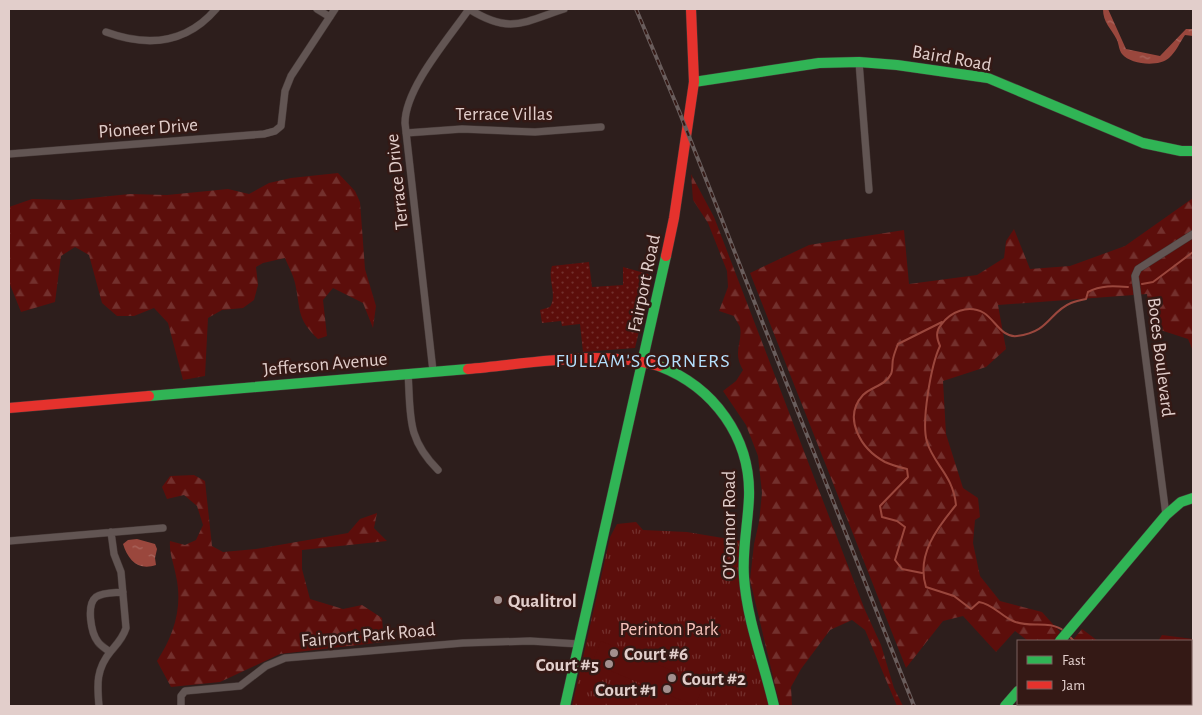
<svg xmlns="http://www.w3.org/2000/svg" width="1202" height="715" viewBox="0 0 1202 715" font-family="'Alegreya Sans',sans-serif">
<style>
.grass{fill:url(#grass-dots)}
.forest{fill:url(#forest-firs)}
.park{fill:url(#park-tufts)}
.garden{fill:#5c0e0b}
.water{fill:url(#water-ripples)}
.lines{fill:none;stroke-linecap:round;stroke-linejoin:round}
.stream{stroke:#9a473d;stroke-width:2}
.street-casing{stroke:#463937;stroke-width:8}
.fast-casing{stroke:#463937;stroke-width:11}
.jam-casing{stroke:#463937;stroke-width:11}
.street{stroke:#625553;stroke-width:7}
.fast{stroke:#30b455;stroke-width:10}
.jam{stroke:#e5322d;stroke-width:10}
.rail-casing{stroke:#695d5c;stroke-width:4}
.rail{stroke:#341915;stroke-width:2;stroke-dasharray:5.5;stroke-linecap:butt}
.poi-dot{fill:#a3908e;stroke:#341915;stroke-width:2}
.labels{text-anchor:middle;stroke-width:5;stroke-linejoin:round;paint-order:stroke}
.street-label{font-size:19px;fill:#e2cecb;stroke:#341915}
.poi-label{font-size:19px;font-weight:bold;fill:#e2cecb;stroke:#341915;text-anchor:start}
.park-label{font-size:19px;fill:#f8c4bc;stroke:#341915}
.neighbourhood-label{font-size:20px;letter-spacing:1px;fill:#b5dffc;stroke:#341915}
</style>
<defs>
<pattern id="grass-dots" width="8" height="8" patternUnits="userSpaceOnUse" patternTransform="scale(1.25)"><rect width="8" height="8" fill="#5c0e0b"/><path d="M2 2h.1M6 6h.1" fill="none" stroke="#73302d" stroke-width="1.8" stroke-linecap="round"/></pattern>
<pattern id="forest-firs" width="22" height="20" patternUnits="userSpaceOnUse" patternTransform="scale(1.25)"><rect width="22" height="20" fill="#5c0e0b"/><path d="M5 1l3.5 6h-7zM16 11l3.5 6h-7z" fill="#73302d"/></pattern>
<pattern id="park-tufts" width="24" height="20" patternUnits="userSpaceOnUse" patternTransform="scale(1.25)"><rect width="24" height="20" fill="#5c0e0b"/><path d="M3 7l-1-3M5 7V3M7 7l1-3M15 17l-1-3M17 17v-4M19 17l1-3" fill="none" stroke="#73302d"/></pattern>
<pattern id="water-ripples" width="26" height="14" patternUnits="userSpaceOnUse" patternTransform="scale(1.25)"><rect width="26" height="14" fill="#9a473d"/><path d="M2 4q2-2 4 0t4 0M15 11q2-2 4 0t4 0" fill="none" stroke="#ac6961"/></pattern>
</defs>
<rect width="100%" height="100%" fill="#2d1e1c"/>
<path class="grass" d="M589,262L592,287L623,285V267L648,274L652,277L635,348L583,352L580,324L562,326L561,321L542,323L540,310L550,307C558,295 547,279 552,266Z"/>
<path class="forest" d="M338,173L355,191L360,202L365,269L376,306L373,328L363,303L333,288L323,300L327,336L318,339C296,318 301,310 295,283C293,274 288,266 285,258L263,263L256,267L258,285L254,300L243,308L222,310L208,318L205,376L183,380L168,323L154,308L134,316H117L102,303L89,255L75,247L61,256L55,302L21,312L9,282V207L32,199L70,200L130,194L167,195L228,189L249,194L269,183L291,178Z
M691,174L714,217L865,610L881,645L894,688L903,706H897L865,630L852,620L830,630L801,669L791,687L792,706H780L750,580L754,544L759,522L762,493L758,456L746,425L723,391L736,381L743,370C732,351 743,343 740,327C739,324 735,319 734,316L719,311L728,287L727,271L708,223L693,200Z
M1193,198V351L1188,339L1151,327L1147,294L998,305L1006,349L986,367L943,381L946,434L963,488L978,498L980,517L975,520L973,543L980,576L1000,601L1042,612L1060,632L1053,641H1028L1015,631L996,652L963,616L943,621L906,668L750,273L809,245L904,230L909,284L977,275L1004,258L1006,241L1014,229L1030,269L1070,266L1125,246Z
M194,475L205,481L212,546L223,552L256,549L348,533L360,519L377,513L374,528L387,541L302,550V569L310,599L343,609L362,605L382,618L384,642L280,654L220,682L171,687L157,661C174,635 183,607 176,576C174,564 169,553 170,541L185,545L196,540L203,525L197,506L184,495L167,499L162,487L170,476Z
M1082,629L1098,641H1072Z
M1162,635L1193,639V706H1148L1147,704H1191V641H1158Z"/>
<path class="park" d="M636,522L643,530L687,532L741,541L770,706H572L610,537L617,524Z"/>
<path class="garden" d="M601,641L704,684L695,706L592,663Z"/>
<path class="water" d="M1103,9H1108L1126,49L1160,56L1186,29H1193V36L1185,35C1180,42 1176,52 1169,58C1159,67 1131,65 1122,54C1119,50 1119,45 1117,40C1111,28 1103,23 1103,9Z
M137,539L155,544L157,549L155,558L156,565C138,571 128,560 123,544L128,540Z"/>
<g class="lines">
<path class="stream" d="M1142,284L1153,282L1193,252
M922,573L902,569L895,560L905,527L897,521L882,517L880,506L908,477L907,469C899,467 891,465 885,462C861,449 842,418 863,395C871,387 886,385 891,374C893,370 892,363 893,359C894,354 896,349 898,344L942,322
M1064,631C1048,619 1030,629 1013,621C1001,616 993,604 979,602L971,609L954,596L926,587C916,555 937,528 956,505C953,475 934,465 927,442C921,422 931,365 940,346C937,339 935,332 941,325C950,312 968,304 984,313C995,320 1002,338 1017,336C1050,332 1049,312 1071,303C1076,301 1081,300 1086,299L1088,292C1101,285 1114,286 1128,287
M1069,636L1074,641
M1149,704L1151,706"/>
<defs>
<path id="street" d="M317,9L330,17
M469,9C509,34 522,23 564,9
M106,32C147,47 186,44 216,9
M859,62L869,190
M406,133L462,129L535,132L601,127
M9,154L264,134L275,131L281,126L285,91L291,76L335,9
M433,371L405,123C405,88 449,38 469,9
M408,373C411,416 406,438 438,470
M1166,515L1135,276L1138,269L1193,234
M9,541L163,528
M110,652C106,649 101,646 98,642C91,633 86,605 96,597C103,592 115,593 123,592
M181,705V696L185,691L240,686L266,666L285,658L463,643L530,641L579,644
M99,706C97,684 96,669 111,651C117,644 123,638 126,628L121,572L114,554L111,532"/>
<path id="fast" d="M694,82L819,63L859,62L897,65L988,78L1143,143L1181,151H1193
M659,366C714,387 751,438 749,497C748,524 742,550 744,577C747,621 764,663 774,706
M149,396L468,369
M1060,641L1166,515L1181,502L1193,498
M565,706L666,256
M1005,706L1018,691"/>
<path id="jam" d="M666,256L674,218L694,82L691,9
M468,369C528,364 601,349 659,366
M9,408L149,396"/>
</defs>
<use href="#street" class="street-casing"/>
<use href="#fast" class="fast-casing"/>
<use href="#jam" class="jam-casing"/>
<use href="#street" class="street"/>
<use href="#fast" class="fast"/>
<use href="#jam" class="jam"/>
<defs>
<path id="rail" d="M636,9L679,111L914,706"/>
</defs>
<use href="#rail" class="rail-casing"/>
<use href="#rail" class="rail"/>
</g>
<g class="poi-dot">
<circle cx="498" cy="600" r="5"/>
<circle cx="614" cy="653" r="5"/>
<circle cx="609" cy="664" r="5"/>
<circle cx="672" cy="678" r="5"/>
<circle cx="667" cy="689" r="5"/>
</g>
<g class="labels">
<g class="street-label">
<text transform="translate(952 57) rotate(10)" y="7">Baird Road</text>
<text x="504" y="120">Terrace Villas</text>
<text transform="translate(148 127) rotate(-4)" y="7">Pioneer Drive</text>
<text transform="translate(396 182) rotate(-96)" y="7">Terrace Drive</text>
<text transform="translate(643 283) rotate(-78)" y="7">Fairport Road</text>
<text transform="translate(1162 357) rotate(83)" y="7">Boces Boulevard</text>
<text transform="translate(325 363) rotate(-5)" y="7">Jefferson Avenue</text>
<text transform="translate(728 525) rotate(-90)" y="7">O'Connor Road</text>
<text transform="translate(368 634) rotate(-5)" y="7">Fairport Park Road</text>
</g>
<g class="poi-label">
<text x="508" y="607">Qualitrol</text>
<text x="624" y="660">Court #6</text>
<text x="599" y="671" text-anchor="end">Court #5</text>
<text x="682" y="685">Court #2</text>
<text x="657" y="696" text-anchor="end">Court #1</text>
</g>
<g class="park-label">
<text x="669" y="635">Perinton Park</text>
</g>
<g class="neighbourhood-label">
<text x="643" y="367">FULLAM'S CORNERS</text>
</g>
</g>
<rect width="1202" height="715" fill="none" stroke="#e2cecb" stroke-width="20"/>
<rect x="1017" y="640" width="175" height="65" fill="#341915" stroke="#7a615e"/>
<rect x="1027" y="656" width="25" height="8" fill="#30b455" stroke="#7a615e"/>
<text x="1062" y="665" font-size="15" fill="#e2cecb">Fast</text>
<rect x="1027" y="681" width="25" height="8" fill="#e5322d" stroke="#7a615e"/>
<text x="1062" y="690" font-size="15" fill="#e2cecb">Jam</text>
</svg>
